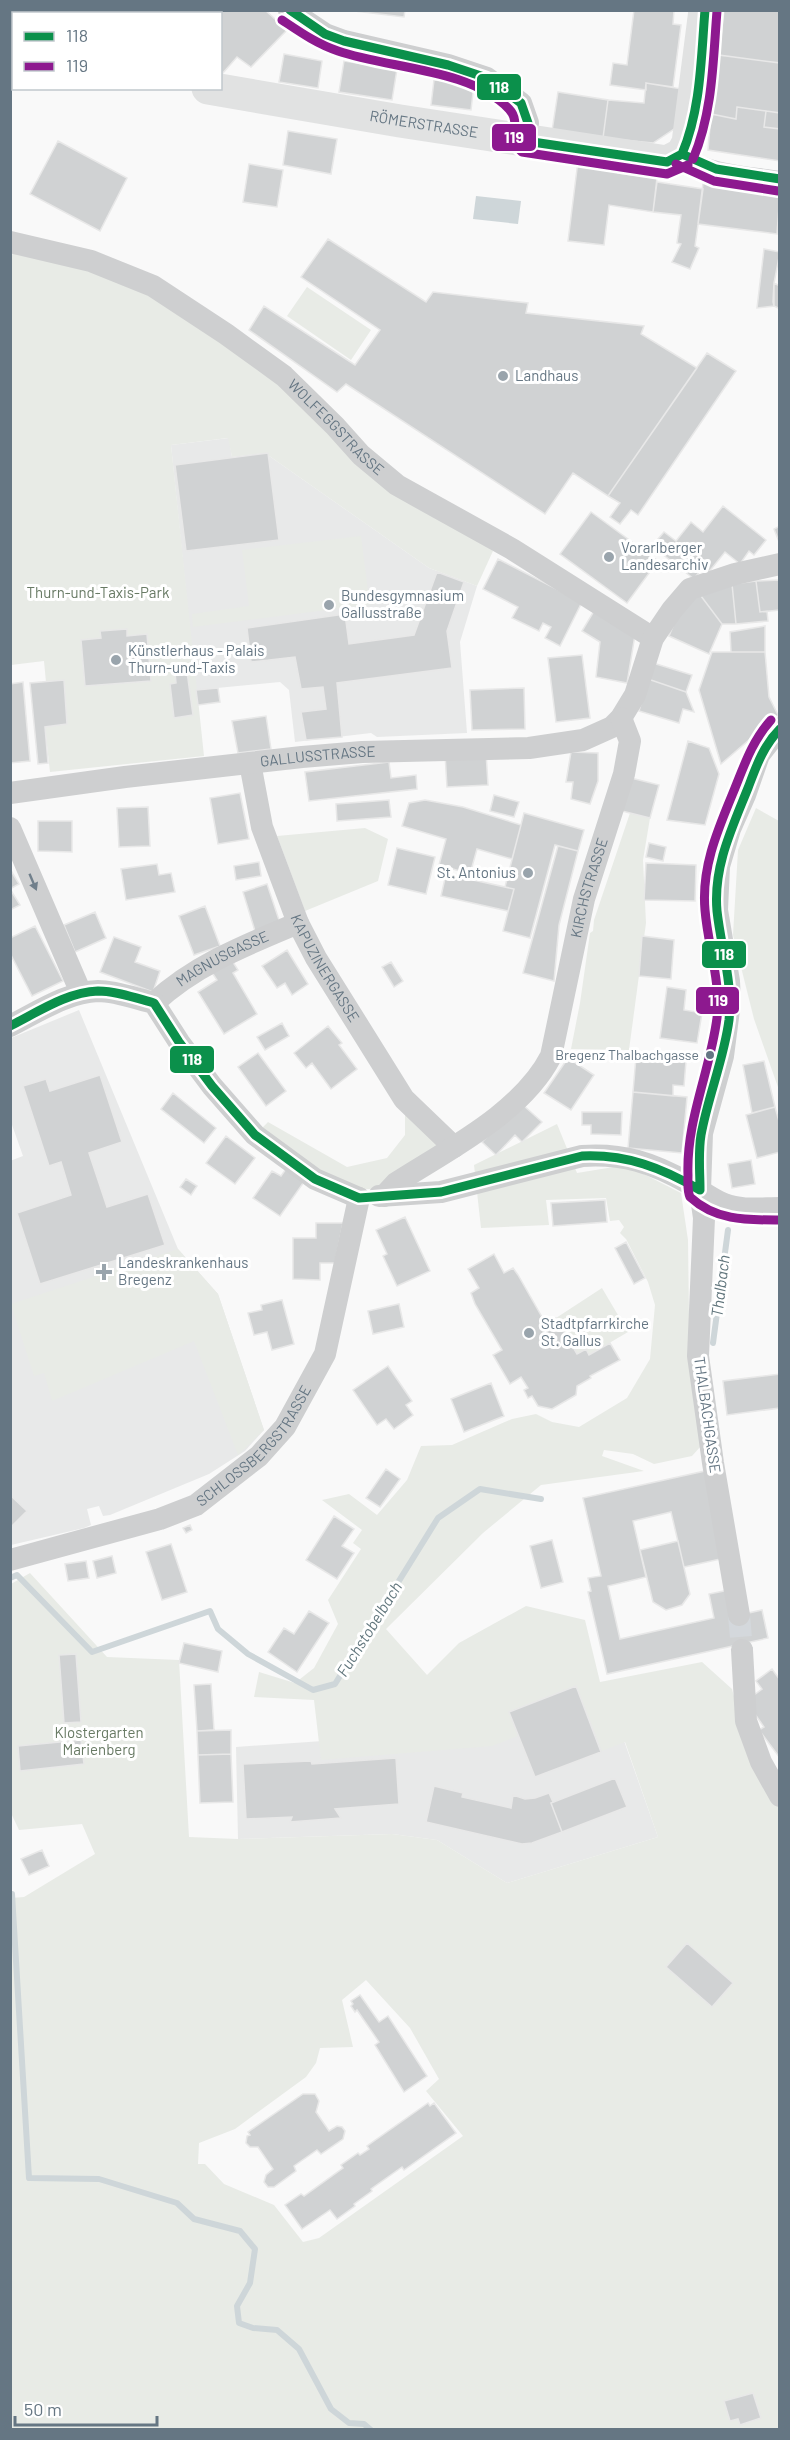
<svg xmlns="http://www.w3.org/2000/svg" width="790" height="2440" viewBox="0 0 790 2440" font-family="Barlow,sans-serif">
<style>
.built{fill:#e8e9e9}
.green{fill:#e8ebe6;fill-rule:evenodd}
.water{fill:#ced6d9}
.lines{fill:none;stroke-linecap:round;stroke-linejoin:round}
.stream{stroke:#ced6d9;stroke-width:6}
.building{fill:#d0d2d3;stroke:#e8e8e8;stroke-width:1.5}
.minor-tunnel{stroke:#d4d8dc;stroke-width:22;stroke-dasharray:22 11;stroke-linecap:butt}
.pedestrian{stroke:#cecfd0;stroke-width:16}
.minor{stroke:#cecfd0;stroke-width:22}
.primary{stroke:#e1e2e2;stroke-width:33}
.bus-1-casing{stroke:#fff;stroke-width:14}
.bus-2-casing{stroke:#fff;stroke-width:14}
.bus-1{stroke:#0b904b;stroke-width:9}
.bus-2{stroke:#8d198f;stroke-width:9}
.oneway{fill:#707f8b}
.poi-dot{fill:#99a4ac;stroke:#fff;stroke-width:2}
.bus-dot{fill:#657683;stroke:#fff;stroke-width:2}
.labels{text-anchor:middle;stroke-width:6;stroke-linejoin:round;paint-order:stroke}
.bus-label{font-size:14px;fill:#657683;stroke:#fff;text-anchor:end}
.street-label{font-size:15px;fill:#657683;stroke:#fff}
.poi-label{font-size:15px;fill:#657683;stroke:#fff;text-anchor:start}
.park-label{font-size:15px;fill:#687a64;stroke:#fff}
.water-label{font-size:16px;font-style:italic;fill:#60757c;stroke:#fff}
.line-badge{stroke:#fff;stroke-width:2}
.badge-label{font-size:16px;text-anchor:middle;font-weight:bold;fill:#fff}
</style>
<rect width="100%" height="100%" fill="#f9f9f9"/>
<path class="built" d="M229,438L232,457L265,453L429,568L477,586L460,642L467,733L377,737L371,733L295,742L289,690L280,682L196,690L171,445Z
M79,1010L178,1249L218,1294L264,1430L245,1451L209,1474L110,1515L103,1516L99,1506L87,1509L91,1525L84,1528L11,1545L10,1161L23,1156L11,1122V1038Z
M580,1675L610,1701L658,1837L507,1883L437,1840L392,1834L238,1839L236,1747L352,1739Z"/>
<path class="green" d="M17,249L120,280L225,337L493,551L477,586L429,568L265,453L232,457L228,438L171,445L204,756L50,772L45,727L67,724L64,680L46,682L44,661L11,665L10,257Z
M307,287L371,330L351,360L287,316Z
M361,536L368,591L380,590L382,603L193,627L192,614L249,606L242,550Z
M756,808L779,821V1090L754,1019L733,935L738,850Z
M630,813L650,818L643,860L646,923L629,1050L571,1049L580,1003L590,933L593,931L594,920Z
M365,828L388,839L378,881L305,911L277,836Z
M405,1110L443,1147C424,1160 405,1176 385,1185C342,1204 291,1156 258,1132L268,1122L347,1167L387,1158L405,1135Z
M557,1124L577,1173L626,1165L681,1193L688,1240L689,1316L701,1446L692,1456L654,1464L633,1454L604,1450L602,1456L644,1471L541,1485L483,1533L386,1629L427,1675L459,1643L526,1606L585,1620L600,1682L702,1662L732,1689L752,1766L779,1807V2429H11V1898L24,1897L95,1854L82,1824L19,1830L11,1813V1584L30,1573L107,1657L179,1660L189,1837L238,1839L392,1834L437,1840L507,1883L658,1837L625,1742L602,1751L576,1686L509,1712L518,1736L492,1746L321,1760L314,1700L254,1697L259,1672L295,1683L314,1668L338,1624L328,1600L361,1549L353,1543L362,1530L322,1500L349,1494L377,1515L407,1480L421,1446L452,1445L512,1419L536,1414L552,1422L579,1427L627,1398L650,1359L655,1305L648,1282L626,1239L620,1233L624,1227L619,1220L610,1221L606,1198L546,1200L549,1225L481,1228L474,1165ZM366,1980L410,2028L439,2079L426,2091L463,2136L319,2238L303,2242L274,2205L224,2184L205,2164H198L199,2143L235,2129L306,2077L316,2063L320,2048L353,2047L342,2000Z
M178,1249L218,1294L264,1430L238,1455L194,1341L52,1401L44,1373L34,1376L11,1304Z
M602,1288L628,1332L589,1355L586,1349L577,1354L556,1318Z"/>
<path class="water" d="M476,196L521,201L518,224L473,219Z"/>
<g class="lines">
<path class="stream" d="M713,1343L728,1230
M10,1578L17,1575L92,1652L210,1611L218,1629L248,1654L313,1690L335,1684L438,1518L480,1489L541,1499
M12,1894L29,2178L99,2179L177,2203L194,2219L240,2231L255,2249L250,2283L237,2306L239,2323L253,2328L277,2330L299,2349L331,2409L349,2423L364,2424L371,2430"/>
</g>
<path class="building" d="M49,10H88L92,14H47Z
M146,10H265L287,30L251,67L237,57L222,74L220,14H149Z
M346,10H405L404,17Z
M634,10H674L673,24L681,25L673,87L646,83V90L610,85L613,63L627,65Z
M724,10H780V63L719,55Z
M284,54L322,61L318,88L279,82Z
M719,55L780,63V113L737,107L736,119L711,114Z
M344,61L397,69L392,100L339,92Z
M434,80L474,84L471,110L431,105Z
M646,83L682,89L677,127L653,143L603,138L608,100L644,103Z
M558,92L608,100L603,138L552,131Z
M737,107L766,111L764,127L780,129V161L708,150L711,114L736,119Z
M766,111L780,113V129L764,127Z
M288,131L337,139L331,174L283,165Z
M58,141L127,178L100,231L30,194Z
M578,161L619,166L618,173L657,178L653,212L609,205L604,245L568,241Z
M249,164L283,170L277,207L243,202Z
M657,182L703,189L695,246L699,248L690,269L672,262L681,244L677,243L681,215L653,212Z
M703,183L780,193L777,234L698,224Z
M328,239L426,302L433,292L528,303L526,313L644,326L641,334L697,368L608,496L573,473L545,514L346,384L337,392L249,330L264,306L355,365L380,330L301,277Z
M764,249L780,252L774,283V306L757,308Z
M774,283L780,286V309L774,306L773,302Z
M707,353L736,371L638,515L631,510L620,524L610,517L620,503L608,496Z
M268,453L279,540L186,551L175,465Z
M723,506L766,540L754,555L749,551L740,564L725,552L708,573L702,568L694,579L652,546L664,532L676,541L691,522L703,532Z
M591,512L658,561L627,603L560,554Z
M780,526V544L774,529Z
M498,559L582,602L560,646L545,638L551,627L543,623L539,631L512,618L518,607L483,589Z
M437,572L464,582L447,631L452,668L337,683L342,737L306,740L301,712L326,709L323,687L301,689L295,657L251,662L247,628L345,614L349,644L414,635Z
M780,580V610L760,612L756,581Z
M756,581L760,612L767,611L768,621L736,624L732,584Z
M732,584L736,624H722L698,592Z
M698,592L722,624L709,654L669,636L676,619Z
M594,611L635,635L627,683L596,677L600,642L582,631Z
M765,626V652H731L730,632Z
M127,629V636L147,634L151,681L85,686L81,640L101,638L100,631Z
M712,652H765L769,697L778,715L721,764L699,690Z
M582,655L590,718L556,722L548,658Z
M653,663L692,675L686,692L648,679Z
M187,672L193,715L174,718L170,684L176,683L175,673Z
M648,679L686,692L694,712L683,709L679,723L639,711Z
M64,680L67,724L45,727L48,763L38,764L30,683Z
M23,682L30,761L10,763V684Z
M218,688L220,702L198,705L196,690Z
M524,688L525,729L472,730L470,690Z
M266,716L271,749L238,753L232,721Z
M688,741L709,748L719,774L705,825L667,820Z
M486,752L488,785L447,787L445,754Z
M571,752L598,753V781L590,804L571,799L573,782H566Z
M389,762L391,778L416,775L417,789L309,801L305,772Z
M631,778L659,785L650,818L622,811Z
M240,793L249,839L218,844L210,798Z
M494,795L519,802L514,817L490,811Z
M389,800L391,817L337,821L336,804Z
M425,800L463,807L521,825L512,859L477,849L470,874L439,865L446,839L402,826L409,803Z
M148,807L150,846L119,847L117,808Z
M524,813L584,830L578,851L555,845L530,938L503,931L514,889L505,887Z
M38,821H72V852L38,851Z
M649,843L666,847L663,861L646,857Z
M558,846L578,851L559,925L554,981L523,973Z
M397,848L435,857L426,894L388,885Z
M259,862L261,876L236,880L234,866Z
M646,863L696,865L695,901L644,900Z
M157,864L159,875L171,873L175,892L126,900L121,869Z
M10,869L19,884L10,889Z
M446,874L514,889L508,911L441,896Z
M267,884L280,923L255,931L243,892Z
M10,889L20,905L10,910Z
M205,906L220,946L194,955L179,916Z
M95,912L106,938L75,952L64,925Z
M35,926L63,981L32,996L10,953V938Z
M642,936L674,940L671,979L639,976Z
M114,937L141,947L135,962L160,971L153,992L100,972Z
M287,950L308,984L292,995L285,983L277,988L262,966Z
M231,959L238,970L233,973L257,1014L224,1034L198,992L217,980L211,971Z
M391,962L403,981L394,987L382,967Z
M667,987L686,990L684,1010L702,1013L697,1043L660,1038Z
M282,1023L289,1036L265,1050L257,1037Z
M328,1026L342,1043L339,1045L357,1069L331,1089L312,1063L306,1068L294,1053Z
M258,1053L286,1091L266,1106L238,1067Z
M636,1057L686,1061L684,1086L673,1085V1096L633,1092Z
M568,1058L594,1075L571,1110L544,1093Z
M764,1061L775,1107L752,1113L743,1065Z
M100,1075L122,1142L89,1153L107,1207L148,1194L165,1245L40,1284L17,1213L71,1195L61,1162L49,1166L23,1086L46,1079L50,1091Z
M633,1092L687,1097L682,1153L628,1148Z
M173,1093L216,1128L204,1143L161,1109Z
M523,1105L542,1122L522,1142L515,1135L496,1155L482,1142L504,1119Z
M775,1107L780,1125V1152L757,1158L746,1115Z
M582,1112H622L621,1135L591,1134V1125H582Z
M226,1136L255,1158L235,1184L206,1163Z
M751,1160L755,1184L732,1188L728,1164Z
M288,1166L306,1179L280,1216L253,1198L272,1171L281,1176Z
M186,1179L197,1186L191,1195L180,1187Z
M605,1200L607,1222L553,1226L551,1203Z
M405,1217L430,1271L397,1286L383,1256L387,1254L376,1230Z
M316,1223H343L335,1263H320V1280L293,1279V1238H316Z
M626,1242L645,1278L634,1284L615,1248Z
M494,1254L504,1273L513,1268L518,1275L546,1324L556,1318L577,1354L586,1349L589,1355L610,1343L620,1360L590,1376L591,1378L577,1386L576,1395L552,1409L538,1406L532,1396L528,1398L524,1390L528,1388L521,1377L510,1384L493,1355L502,1350L475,1304L471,1293L479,1288L468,1269Z
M282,1300L294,1344L272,1350L267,1332L254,1335L248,1313L262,1310L261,1305Z
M399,1304L404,1327L373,1334L368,1311Z
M388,1366L412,1401L406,1405L413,1415L394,1429L386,1419L377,1425L353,1390Z
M780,1374V1408L727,1415L723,1381Z
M491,1383L504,1416L464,1432L451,1399Z
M386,1469L400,1479L380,1507L366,1498Z
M705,1471L725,1558L684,1567L671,1512L633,1521L646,1577L608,1586L620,1639L714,1618L709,1594L729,1590L735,1616L762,1610L768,1638L607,1674L588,1592L591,1591L588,1578L601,1576L583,1498Z
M10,1495L27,1511L10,1528Z
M334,1516L354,1529L342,1546L354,1553L337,1579L306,1560Z
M190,1525L192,1530L186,1533L183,1528Z
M552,1540L563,1582L541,1588L530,1546Z
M678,1541L690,1594L682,1605L666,1610L653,1602L640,1550Z
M171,1544L187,1592L162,1600L146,1552Z
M112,1556L116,1573L97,1578L93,1561Z
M86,1561L89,1578L68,1581L65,1564Z
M309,1611L329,1623L297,1672L268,1652L284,1628L294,1634Z
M184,1643L222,1651L218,1672L179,1663Z
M76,1654L81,1722L64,1723L59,1655Z
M772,1669L780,1680V1758L759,1730L764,1727L746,1701L762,1689L756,1681Z
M211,1684L214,1730L197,1731L194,1685Z
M576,1686L601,1752L535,1777L509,1712Z
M231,1730V1754L198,1755L197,1731Z
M81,1740L84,1764L20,1771L18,1746Z
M231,1754L233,1802L200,1803L198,1755Z
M396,1758L399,1804L335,1809L341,1818L290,1822L292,1817L246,1819L243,1764L311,1761L312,1764Z
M615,1778L627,1807L562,1832L551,1803Z
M434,1786L463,1793L462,1797L511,1808L513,1795L525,1799L535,1798L549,1793L553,1802L551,1803L562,1832L532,1843L522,1844L426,1822Z
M42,1850L49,1866L29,1875L21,1859Z
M687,1943L733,1983L712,2007L666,1967Z
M360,1995L379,2022L388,2016L427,2076L404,2092L375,2045L379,2042L357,2010L355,2012L351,2006L353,2004L351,2001Z
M303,2094H315L319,2101L316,2112L329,2131L337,2126L342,2127L345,2131L343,2139L321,2154L317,2150L294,2166L296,2171L274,2187H268L264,2182L266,2175L273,2169L258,2147H250L246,2143L247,2136L250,2135L248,2132Z
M428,2103L430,2106L434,2103L456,2133L404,2170L402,2167L371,2189L372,2191L354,2204L355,2206L337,2219L330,2210L302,2229L285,2205L301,2194L304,2196L343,2168L341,2165L358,2153L360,2155L369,2149L367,2146Z
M753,2393L761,2418L740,2425L738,2419L730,2421L724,2401Z"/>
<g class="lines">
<path class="minor-tunnel" d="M739,1615L742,1650"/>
<path class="pedestrian" d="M682,154C709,173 748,174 780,179"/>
<g class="minor">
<path d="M111,10L114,14"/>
<path d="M289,10L325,34L344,41L448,65L487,78L521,103L528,123L526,141"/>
<path id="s1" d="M10,242L91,261L153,286L226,334L284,376L335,426L361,455L397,485L512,549L653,638"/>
<path id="s2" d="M250,763L262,827L298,923L316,958L404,1099L454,1147"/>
<path id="s3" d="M10,793L125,777L302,757L362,752L529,748L583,740L612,727L621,718L635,695L653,638L672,610L690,589L735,574L780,564"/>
<path d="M10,828L81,993"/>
<path id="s4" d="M154,1003C194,965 248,944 298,923"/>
<path d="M10,1026C38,1012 67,992 98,991C116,991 137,999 154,1003L179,1042L212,1086L255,1135L315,1179L359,1198"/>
<path d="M379,1196L441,1192L582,1156C623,1153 653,1163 688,1183C700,1190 712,1199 724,1204C741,1211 762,1208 780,1208"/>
<path id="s5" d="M384,1196L396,1183C447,1150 522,1113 551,1056L584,899L624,774L630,741L621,718"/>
<path id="s6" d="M10,1560L160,1519L196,1505L259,1456L285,1427L325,1354L359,1198"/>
<path d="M739,1615L713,1463L698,1356L704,1218L700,1190L702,1133L723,1056L730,1002L729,981L717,910L719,866L730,829L745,795L759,755L780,728"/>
<path d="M742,1650L746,1721L761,1762L780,1796"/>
</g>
<g class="primary">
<path d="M10,45L14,46"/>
<path id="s7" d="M208,88L400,121L667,162L682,154L688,143L705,10"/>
</g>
<defs>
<path id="bus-1" d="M290,10L325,34L344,41L448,65L487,78L521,103L528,123L526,141L667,162L682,154
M682,154C701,109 701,58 705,10
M682,154L716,169L780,179
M10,1026C38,1012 67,992 98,991C117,991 136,998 154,1003L179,1042L212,1086L255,1135L315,1179L359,1198
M700,1190C700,1172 698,1153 701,1135C708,1096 724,1059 729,1020C733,982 721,948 717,911C713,867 732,828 748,788C756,767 763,746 780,729
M359,1198L441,1192L582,1156C627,1154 662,1168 700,1190"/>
<path id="bus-2" d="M282,20C300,32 317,44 338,51C390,69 469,68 509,109C519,119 513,133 514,144L522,152L667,174L688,165
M693,159C713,112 713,60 717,11
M676,164L714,181L778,191
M771,720C753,740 745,763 735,788C719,827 701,866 705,910C708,947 721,981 717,1018C710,1072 686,1120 688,1175C688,1182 687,1190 690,1197C716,1221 747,1220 780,1220"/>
</defs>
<use href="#bus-1" class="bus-1-casing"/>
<use href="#bus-2" class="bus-2-casing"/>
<use href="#bus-1" class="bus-1"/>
<use href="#bus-2" class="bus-2"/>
</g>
<defs><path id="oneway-solid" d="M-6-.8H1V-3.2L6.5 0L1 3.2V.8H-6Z" transform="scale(1.5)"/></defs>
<use class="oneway" href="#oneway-solid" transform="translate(33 882) rotate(67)"/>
<g class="poi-dot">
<circle cx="503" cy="376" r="6"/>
<circle cx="609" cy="557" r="6"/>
<circle cx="329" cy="605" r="6"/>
<circle cx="116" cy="660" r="6"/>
<circle cx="528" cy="873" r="6"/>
<path d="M101 1263h6v6h6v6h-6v6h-6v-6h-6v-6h6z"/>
<circle cx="529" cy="1333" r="6"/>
</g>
<circle class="bus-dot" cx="710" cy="1055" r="5"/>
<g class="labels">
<g class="bus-label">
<text x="699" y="1060">Bregenz Thalbachgasse</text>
</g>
<g class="street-label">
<text dy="5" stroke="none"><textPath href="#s7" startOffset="219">RÖMERSTRASSE</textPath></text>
<text dy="5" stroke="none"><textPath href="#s1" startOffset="382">WOLFEGGSTRASSE</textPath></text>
<text dy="5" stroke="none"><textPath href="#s3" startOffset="310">GALLUSSTRASSE</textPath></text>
<text dy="5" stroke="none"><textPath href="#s5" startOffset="393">KIRCHSTRASSE</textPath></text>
<text dy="5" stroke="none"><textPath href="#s4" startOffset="82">MAGNUSGASSE</textPath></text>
<text dy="5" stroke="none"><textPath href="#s2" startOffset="220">KAPUZINERGASSE</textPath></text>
<text transform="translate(707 1415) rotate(82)" y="5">THALBACHGASSE</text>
<text dy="5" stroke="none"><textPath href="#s6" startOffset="278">SCHLOSSBERGSTRASSE</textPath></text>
</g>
<g class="poi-label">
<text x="515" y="381">Landhaus</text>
<text x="621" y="553">Vorarlberger<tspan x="621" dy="17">Landesarchiv</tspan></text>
<text x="341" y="601">Bundesgymnasium<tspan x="341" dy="17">Gallusstraße</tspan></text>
<text x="128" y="656">Künstlerhaus - Palais<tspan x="128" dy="17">Thurn-und-Taxis</tspan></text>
<text x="516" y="878" text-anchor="end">St. Antonius</text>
<text x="118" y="1268">Landeskrankenhaus<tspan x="118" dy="17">Bregenz</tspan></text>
<text x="541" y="1329">Stadtpfarrkirche<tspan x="541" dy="17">St. Gallus</tspan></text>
</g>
<g class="park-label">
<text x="98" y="598">Thurn-und-Taxis-Park</text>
<text x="99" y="1738">Klostergarten<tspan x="99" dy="17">Marienberg</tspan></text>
</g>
<g class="water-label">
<text transform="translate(720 1286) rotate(-83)" y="6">Thalbach</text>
<text transform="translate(369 1629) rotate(-58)" y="6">Fuchstobelbach</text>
</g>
</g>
<g class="line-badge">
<rect x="476" y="73" width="46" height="28" rx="6" fill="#0b904b"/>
<rect x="491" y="123" width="46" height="29" rx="6" fill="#8d198f"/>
<rect x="701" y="940" width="46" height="29" rx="6" fill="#0b904b"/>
<rect x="695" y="986" width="45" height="29" rx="6" fill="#8d198f"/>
<rect x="169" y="1045" width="46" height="29" rx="6" fill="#0b904b"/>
</g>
<g class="badge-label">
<text x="499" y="93">118</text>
<text x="514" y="143">119</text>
<text x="724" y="960">118</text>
<text x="718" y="1006">119</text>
<text x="192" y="1065">118</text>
</g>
<rect width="790" height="2440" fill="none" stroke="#657683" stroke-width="24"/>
<rect x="12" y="12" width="210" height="78" fill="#ffffff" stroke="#c1c8cd" stroke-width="1.5"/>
<rect x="24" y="32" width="30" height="9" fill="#0b904b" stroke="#c1c8cd" stroke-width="1.5"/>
<text x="66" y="42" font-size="18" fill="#657683">118</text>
<rect x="24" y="62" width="30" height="9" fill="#8d198f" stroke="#c1c8cd" stroke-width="1.5"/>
<text x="66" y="72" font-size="18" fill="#657683">119</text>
<path d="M15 2416v9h142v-9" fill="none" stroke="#657683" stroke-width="3"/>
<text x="24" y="2416" font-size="18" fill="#657683" stroke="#ffffff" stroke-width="4.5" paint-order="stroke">50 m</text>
</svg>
